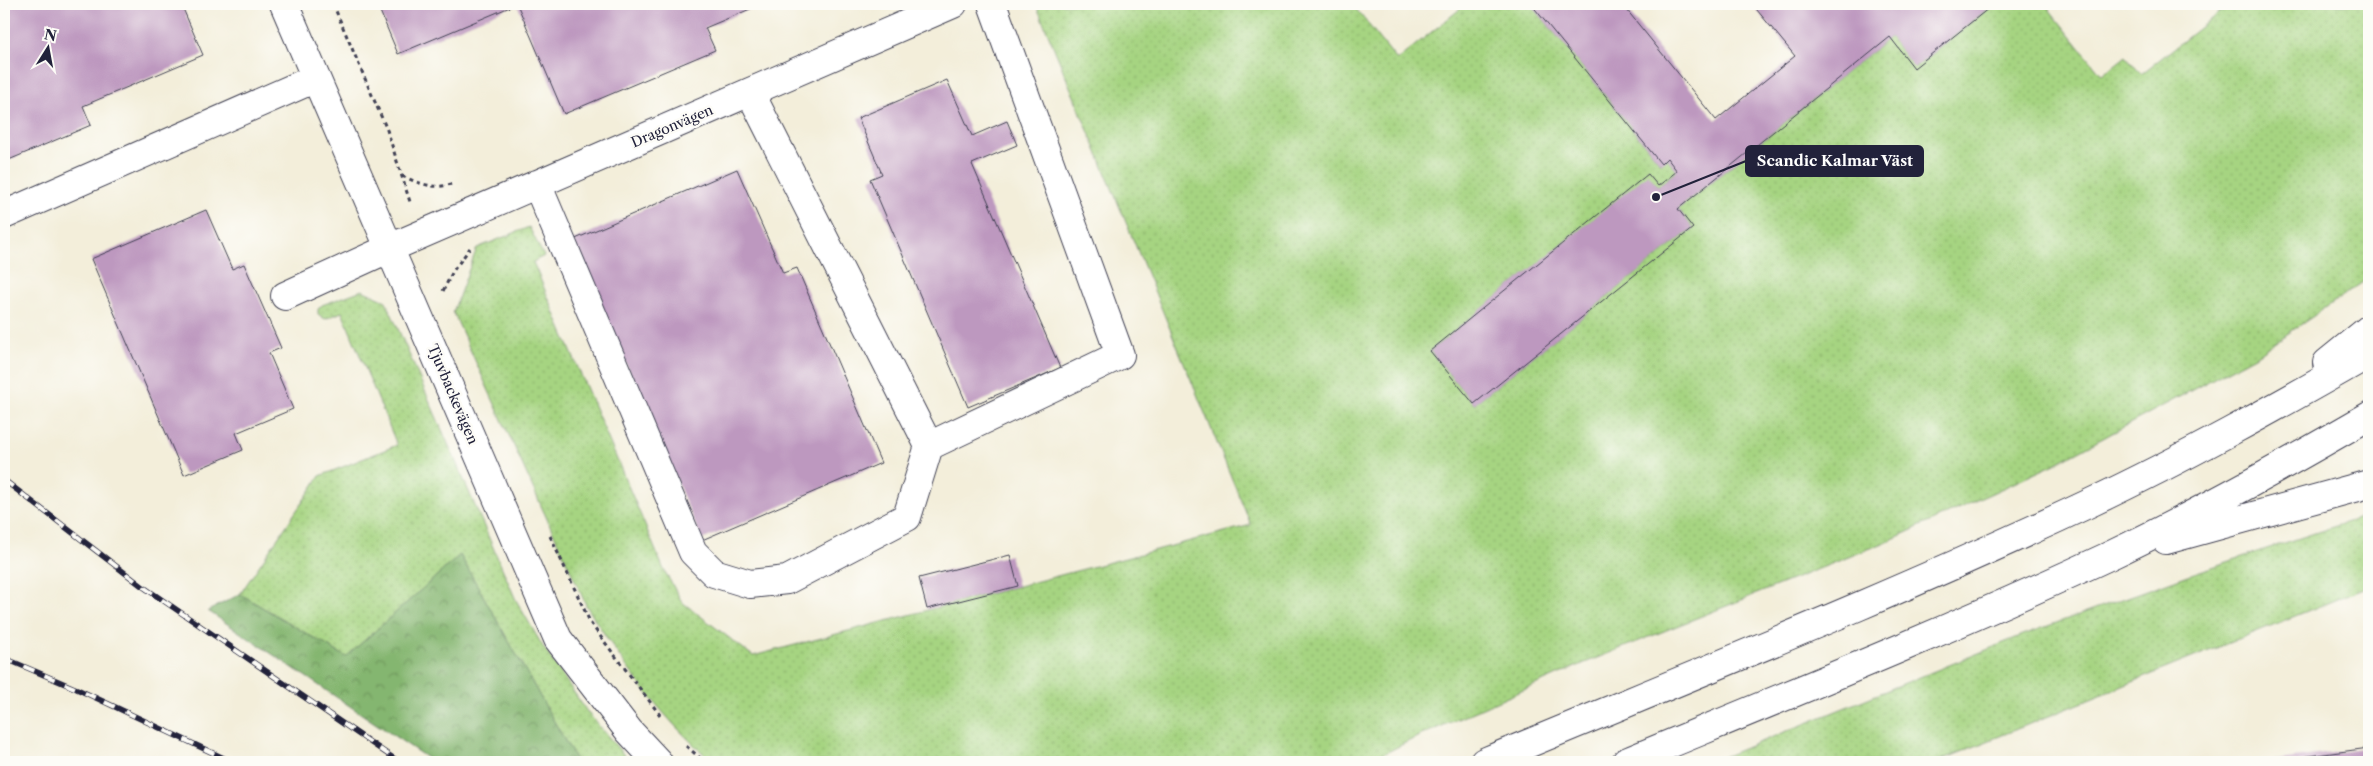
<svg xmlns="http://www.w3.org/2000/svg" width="2373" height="766" viewBox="0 0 2373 766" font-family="'Libre Caslon Text',serif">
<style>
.grass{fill:url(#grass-dots);stroke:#647b5e}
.forest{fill:url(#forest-crowns);stroke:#536c55}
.building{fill:#bd98bf}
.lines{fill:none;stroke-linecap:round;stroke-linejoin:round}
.minor-casing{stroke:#414153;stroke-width:30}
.highway-casing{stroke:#414153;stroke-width:30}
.path{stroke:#414153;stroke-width:3;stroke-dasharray:4 4;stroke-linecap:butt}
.minor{stroke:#fff;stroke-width:28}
.highway{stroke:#fff;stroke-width:28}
.rail-casing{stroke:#22223b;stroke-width:5.5}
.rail{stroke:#fdfcf7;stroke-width:4;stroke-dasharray:11;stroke-linecap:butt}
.labels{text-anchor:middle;stroke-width:5;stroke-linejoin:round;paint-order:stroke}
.street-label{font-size:14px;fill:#22223b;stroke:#fdfcf7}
.leader{fill:none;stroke:#22223b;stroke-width:2}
.callout-dot{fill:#22223b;stroke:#fdfcf7;stroke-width:2}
.callout{fill:#22223b;stroke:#22223b;stroke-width:2}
.callout-label{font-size:15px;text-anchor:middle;font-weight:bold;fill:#fff}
</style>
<defs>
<pattern id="grass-dots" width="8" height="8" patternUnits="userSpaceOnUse" patternTransform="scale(1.25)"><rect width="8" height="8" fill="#a6d481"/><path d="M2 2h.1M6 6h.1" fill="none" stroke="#8fb670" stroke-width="1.8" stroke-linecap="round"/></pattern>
<pattern id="forest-crowns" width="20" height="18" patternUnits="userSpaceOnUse" patternTransform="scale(1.25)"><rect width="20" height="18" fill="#84b66f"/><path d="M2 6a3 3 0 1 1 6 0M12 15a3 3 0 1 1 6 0" fill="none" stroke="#6c945c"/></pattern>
</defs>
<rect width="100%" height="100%" fill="#fdfcf7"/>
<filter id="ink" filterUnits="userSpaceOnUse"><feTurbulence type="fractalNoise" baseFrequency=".02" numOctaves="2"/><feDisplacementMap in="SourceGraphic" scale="10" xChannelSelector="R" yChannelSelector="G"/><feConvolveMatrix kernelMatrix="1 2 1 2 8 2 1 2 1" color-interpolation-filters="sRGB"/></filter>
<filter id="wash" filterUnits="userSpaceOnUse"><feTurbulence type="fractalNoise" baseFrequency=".0096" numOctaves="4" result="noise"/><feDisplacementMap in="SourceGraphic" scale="20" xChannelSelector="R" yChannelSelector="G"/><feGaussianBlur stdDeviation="1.12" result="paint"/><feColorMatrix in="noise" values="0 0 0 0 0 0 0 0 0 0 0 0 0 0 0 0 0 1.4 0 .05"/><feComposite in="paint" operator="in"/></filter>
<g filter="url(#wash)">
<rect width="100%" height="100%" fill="#f3eeda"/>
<path class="grass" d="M1045,4H1352L1397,60L1466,4H1531L1660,163L1667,158L1677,171L1658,186L1648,175L1430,351L1474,404L1693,228L1678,209L1890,37L1915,68L1994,4H2045L2102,75L2126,56L2141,74L2230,4H2369V278L2255,356L2055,464L1886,542L1587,662L1417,737L1368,762H713C662,719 622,663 587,607L453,312L477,248L529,227L544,256L533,262L664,570L682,602L753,656L1251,525L1037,7Z
M362,290L386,301L516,600L542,645L588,713L630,762H577L460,555L346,657L240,594L320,476L397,445L342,312L325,319L318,314V309L322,305Z
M2369,515V586L1936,762H1711L2023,635L2194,573Z"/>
<path class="forest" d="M460,555L577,762H433L208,611L240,594L346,657Z"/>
<g id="blocks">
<path class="building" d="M4,4H181L203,55L83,106L91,125L4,162Z
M377,4H762L705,28L715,50L564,114L517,4L398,54Z
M1531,4H1622L1716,120L1795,56L1752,4H1994L1914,68L1890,37L1678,209L1693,228L1474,404L1430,351L1648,174L1658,186L1677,171L1667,158L1661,164Z
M947,80L972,136L1007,121L1017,145L972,164L1060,368L968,407L870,179L882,174L858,118Z
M737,169L783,273L797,268L881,463L702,540L573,240Z
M206,210L232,269L244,264L281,348L269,353L293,409L236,433L243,450L184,475L91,259Z
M1010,555L1018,586L927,609L919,578Z
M2369,748V762H2272V761Z"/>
</g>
</g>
<g filter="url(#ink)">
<use href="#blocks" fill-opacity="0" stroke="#414153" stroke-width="1"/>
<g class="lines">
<defs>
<path id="minor" d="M284,4L558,639L629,731L658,762
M750,92L929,446
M537,184L693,552L714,573L750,584L787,580L907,517L929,446L1120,355L992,4
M4,215L316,78
M285,296L390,248L953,4"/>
<path id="highway" d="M2327,363L2369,329
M2166,540L2369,484
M1484,762C1688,677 1893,596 2092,502C2187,457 2278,406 2369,354
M1626,762C1788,695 1952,629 2111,555C2199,513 2285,465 2369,416"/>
</defs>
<use href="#minor" class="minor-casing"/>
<use href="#highway" class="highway-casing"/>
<path class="path" d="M333,4L387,130L411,205
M402,176C419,183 434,190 451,184
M443,291L453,271L470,248
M550,536L591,624L660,715
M686,746L705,762"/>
<use href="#minor" class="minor"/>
<use href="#highway" class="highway"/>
<defs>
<path id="rail" d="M4,480L142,586L399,762
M4,658L77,689L232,762"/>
</defs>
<use href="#rail" class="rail-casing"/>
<use href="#rail" class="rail"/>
</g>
</g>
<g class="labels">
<g class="street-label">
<text transform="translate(672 126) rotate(-23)" y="5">Dragonvägen</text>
<text transform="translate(453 394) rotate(67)" y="5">Tjuvbackevägen</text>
</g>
</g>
<path class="leader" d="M1656 197L1746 161"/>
<circle class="callout-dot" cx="1656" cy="197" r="5"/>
<rect class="callout" x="1746" y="146" width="177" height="30" rx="5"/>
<g class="callout-label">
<text x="1835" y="166">Scandic Kalmar Väst</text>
</g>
<rect width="2373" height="766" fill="none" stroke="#fdfcf7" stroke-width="20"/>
<g transform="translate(48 48) rotate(11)" stroke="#fdfcf7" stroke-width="4" paint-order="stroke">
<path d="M0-4L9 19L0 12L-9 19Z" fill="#22223b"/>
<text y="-8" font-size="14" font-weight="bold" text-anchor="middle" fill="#22223b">N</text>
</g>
</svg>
